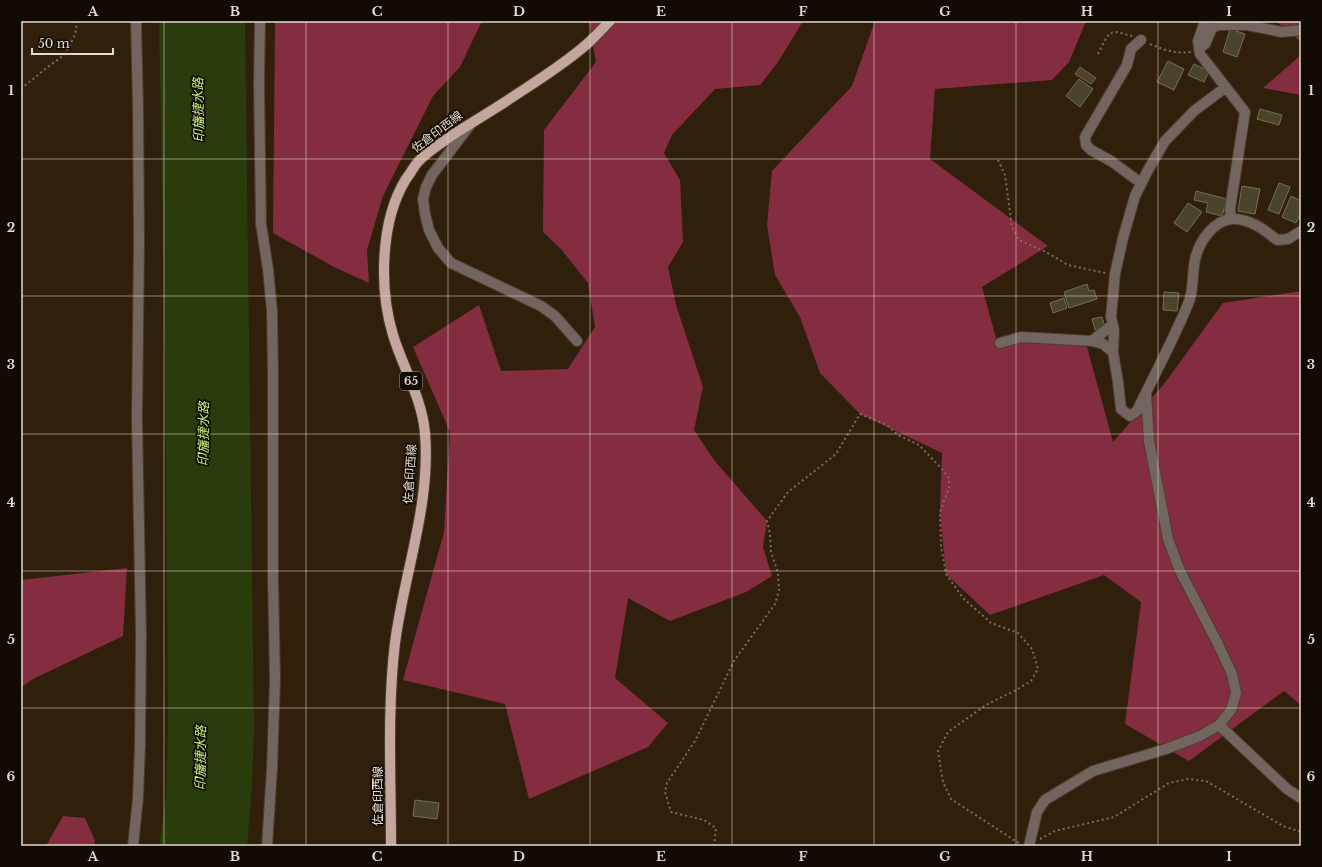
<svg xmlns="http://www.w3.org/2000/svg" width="1322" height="867" viewBox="0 0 1322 867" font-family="'Libre Baskerville','Noto Sans JP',serif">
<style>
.forest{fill:#852d40}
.water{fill:#2a3b0c}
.building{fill:#49442a;stroke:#746f54}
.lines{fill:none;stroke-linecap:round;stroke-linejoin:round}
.minor-casing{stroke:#4d3d2a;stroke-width:12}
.major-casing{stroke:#4d3d2a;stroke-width:12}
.path{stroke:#7c6d5d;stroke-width:2;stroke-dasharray:2 3;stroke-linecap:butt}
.minor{stroke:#726560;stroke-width:10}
.major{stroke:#c3a79e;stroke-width:10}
.grid{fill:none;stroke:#e6dace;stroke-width:1;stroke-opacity:0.55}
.labels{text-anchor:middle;stroke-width:3.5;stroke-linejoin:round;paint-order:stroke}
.shield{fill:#120b04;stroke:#a69c91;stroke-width:1}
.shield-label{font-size:11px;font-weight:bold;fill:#e6dace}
.street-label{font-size:12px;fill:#e6dace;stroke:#120b04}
.water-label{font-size:13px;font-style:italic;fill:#c4f280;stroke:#120b04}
.neatline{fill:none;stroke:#e6dace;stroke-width:1.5}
.grid-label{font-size:13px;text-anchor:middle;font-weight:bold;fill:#e6dace}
</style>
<rect width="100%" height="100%" fill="#301f0b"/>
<path class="forest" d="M275,21H482L460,67L433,96L383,196L367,250L369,283L334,267L273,233Z
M589,21H803L778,62L760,85L715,89L672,135L664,153L680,180L683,242L668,267L676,305L703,387L694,430L714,460L767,521L763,547L772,576L746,592L670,621L628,598L615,678L668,723L648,747L529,799L505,704L403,680L444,532L450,432L413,347L479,305L501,371L568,369L595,327L588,283L561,249L543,232L544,130L596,62Z
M875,21H1086L1069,62L1052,80L935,89L930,159L1048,246L982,287L996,338L1087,347L1113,442L1164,384L1223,303L1301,291V705L1284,691L1189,761L1125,724L1141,602L1104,575L990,615L946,574L940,512L942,453L860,414L820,373L800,317L775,275L767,225L772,171L852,86Z
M1276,21H1301V42Z
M1301,55V95L1263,88Z
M127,568L123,636L33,679L21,687V580Z
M63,816L85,818L95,841L94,846H46Z"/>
<path class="water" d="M159,21H245L254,728L252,786L247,846H159L166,797L168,727L165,360Z"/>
<path class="building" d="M1230,29L1245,34L1237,57L1223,52Z
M1168,61L1184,69L1174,90L1157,82Z
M1194,64L1209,71L1204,82L1188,75Z
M1080,67L1096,78L1091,84L1075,74Z
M1079,79L1093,89L1080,107L1066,96Z
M1260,109L1282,115L1279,125L1257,119Z
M1279,183L1290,187L1279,214L1268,210Z
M1242,186L1260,189L1255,214L1238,211Z
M1196,191L1227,199L1222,216L1206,212L1208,203L1194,200Z
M1291,196L1301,201V212L1296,223L1282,217Z
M1188,203L1202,212L1187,232L1174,223Z
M1087,284L1089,291L1094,290L1097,299L1069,308L1064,292Z
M1164,292L1179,293L1177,311L1163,310Z
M1064,298L1067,308L1053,313L1050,303Z
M1102,317L1105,327L1095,330L1092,319Z
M415,800L439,803L437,819L413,816Z"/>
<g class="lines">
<defs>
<path id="minor" d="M260,21L259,83L261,224L268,269L272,311L273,374V578L275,679L272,769L267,846
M1205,21L1198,41L1200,54L1245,112L1230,209L1231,219
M1141,40L1131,49L1127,65L1085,137L1086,145L1091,150L1111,161L1141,183
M1199,49L1205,44L1212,28L1219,25H1247L1282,32L1301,30
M1226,87L1194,111L1165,141L1148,170L1135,196L1123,238L1115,274L1111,317L1114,330L1113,352L1118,382L1121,409L1130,416L1137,411C1154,375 1173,341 1188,304C1195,289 1191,272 1196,256C1200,241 1214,220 1232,219C1249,218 1265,230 1277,240L1288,239L1301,231
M470,125L432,175L426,187L423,199L425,214L429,230L438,248L451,263L541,306L555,316L577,341
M1092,341L1112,325
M1000,343L1021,337L1092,341L1103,344L1113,352
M1219,725L1287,789L1301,798
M133,846L138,798L140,745L141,635L137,420L139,242L138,106L136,21
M1029,846L1037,812L1045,800L1093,771L1166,749L1200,736L1219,725L1231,710L1236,693L1232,674L1218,644L1180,571L1168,539L1149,441L1146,393"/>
<path id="major" d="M391,846C391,780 387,709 395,643C404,573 431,505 425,433C422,398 403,368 393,335C379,289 380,221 406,179C410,174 413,168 417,163C426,152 442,143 454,134C470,124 486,114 502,104C530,85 561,67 587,44C595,37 602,29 610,21"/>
</defs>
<use href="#minor" class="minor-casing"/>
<use href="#major" class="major-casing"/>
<path class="path" d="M1150,44C1164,50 1175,54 1191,52
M1098,54L1105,40L1110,33L1117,32L1132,36
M21,89L45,69L64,55L75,35L77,21
M998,160L1005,175L1012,227L1019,240L1046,252L1068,265L1105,273
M1040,839L1055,831L1114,817L1169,783L1188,779L1206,781L1283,826L1301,832
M714,846L716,828L704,820L671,812L665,792L667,783L695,741L734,661L775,604L779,590L778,573L771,552L770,534L767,521L788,492L836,454L860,414L887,425L898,435L919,445L942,469L949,478V488L940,512L941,546L946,574L963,598L991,623L1018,633L1032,649L1038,669L1031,681L1016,690L986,705L948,732L938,751L943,782L951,799L1017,842L1020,843"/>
<use href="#minor" class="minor"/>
<use href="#major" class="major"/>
</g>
<path class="grid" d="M164,21V846M306,21V846M448,21V846M590,21V846M732,21V846M874,21V846M1016,21V846M1158,21V846M21,159H1301M21,296H1301M21,434H1301M21,571H1301M21,708H1301"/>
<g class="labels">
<rect class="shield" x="400" y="372" width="22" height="18" rx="3"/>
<g class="shield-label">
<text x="411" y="385">65</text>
</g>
<g class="street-label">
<text transform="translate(437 132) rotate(-37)" y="4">佐倉印西線</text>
<text transform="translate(410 474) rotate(-86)" y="4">佐倉印西線</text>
<text transform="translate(378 796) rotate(-90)" y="4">佐倉印西線</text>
</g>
<g class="water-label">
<text transform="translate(198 110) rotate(-91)" y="5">印旛捷水路</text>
<text transform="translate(203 434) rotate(-89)" y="5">印旛捷水路</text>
<text transform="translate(200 758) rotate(-89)" y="5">印旛捷水路</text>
</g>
</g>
<rect width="1322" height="867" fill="none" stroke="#120b04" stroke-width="44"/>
<path d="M32 48v6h81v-6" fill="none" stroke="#e6dace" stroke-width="2"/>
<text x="38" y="48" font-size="12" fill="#e6dace" stroke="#120b04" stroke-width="3" paint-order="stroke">50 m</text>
<rect x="22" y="22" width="1278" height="823" class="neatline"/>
<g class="grid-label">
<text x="93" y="16">A</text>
<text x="235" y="16">B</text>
<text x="377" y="16">C</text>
<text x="519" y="16">D</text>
<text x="661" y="16">E</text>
<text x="803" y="16">F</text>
<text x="945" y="16">G</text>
<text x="1087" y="16">H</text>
<text x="1229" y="16">I</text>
<text x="11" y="95">1</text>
<text x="1311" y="95">1</text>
<text x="11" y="232">2</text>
<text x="1311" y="232">2</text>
<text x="11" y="369">3</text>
<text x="1311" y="369">3</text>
<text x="11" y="507">4</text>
<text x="1311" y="507">4</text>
<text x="11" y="644">5</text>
<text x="1311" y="644">5</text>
<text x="11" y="781">6</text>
<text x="1311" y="781">6</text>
<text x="93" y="861">A</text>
<text x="235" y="861">B</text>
<text x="377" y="861">C</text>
<text x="519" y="861">D</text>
<text x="661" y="861">E</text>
<text x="803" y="861">F</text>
<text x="945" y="861">G</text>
<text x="1087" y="861">H</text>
<text x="1229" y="861">I</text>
</g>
</svg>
